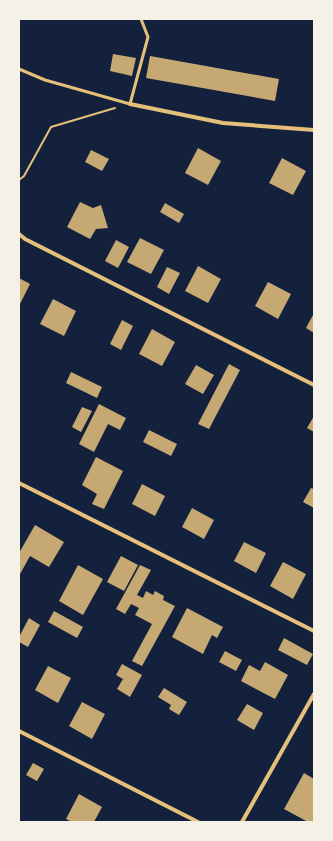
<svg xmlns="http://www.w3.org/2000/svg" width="333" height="841" viewBox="0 0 333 841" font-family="'Fira Sans',sans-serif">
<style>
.building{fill:#c6a872}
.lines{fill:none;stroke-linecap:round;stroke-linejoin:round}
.path{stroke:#e5c07b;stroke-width:2}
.service{stroke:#e5c07b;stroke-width:3}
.minor{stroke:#e5c07b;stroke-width:4}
</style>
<rect width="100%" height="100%" fill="#14213d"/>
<path class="building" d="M113,54L136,58L132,76L110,71Z
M150,56L279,79L275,101L146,78Z
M198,148L221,161L208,185L185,173Z
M91,150L109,159L102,171L85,162Z
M282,158L306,171L293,195L269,183Z
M80,202L93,208L101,205L108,228L96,229L90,239L67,227Z
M165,203L184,214L179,223L160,212Z
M140,238L164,250L151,274L127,262Z
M116,240L129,247L118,268L105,261Z
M198,266L221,279L208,303L185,291Z
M167,267L180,273L169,294L157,287Z
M19,278L30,284L19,306Z
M268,282L291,294L278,319L255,306Z
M53,299L76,311L64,336L40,324Z
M314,313V333L306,328Z
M122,320L133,326L121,350L110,344Z
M152,329L175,342L162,366L139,354Z
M229,364L240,370L209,429L198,424Z
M196,365L214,375L203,394L185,384Z
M71,372L102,387L97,398L66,383Z
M99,404L126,418L120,430L108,424L94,452L79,444Z
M82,407L92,411L81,432L72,427Z
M314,416V432L307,428Z
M149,430L177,444L171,456L143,442Z
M96,457L123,471L104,509L92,504L97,494L82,485Z
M142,484L165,496L155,516L132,504Z
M311,488L314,489V508L303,502Z
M192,508L214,520L204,539L182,527Z
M35,525L64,542L49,567L30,556L19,576V553Z
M244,542L266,553L256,573L234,561Z
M121,556L138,565L124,591L107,582Z
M283,562L306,574L293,599L270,586Z
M78,565L103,579L83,615L59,601Z
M140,565L151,570L137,595L143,598L146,591L153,595L155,591L164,596L163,600L175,606L142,666L132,661L152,624L135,615L139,608L131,604L125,614L116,609Z
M187,608L223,627L217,638L212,635L203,654L172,637Z
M54,611L83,627L77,638L48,622Z
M29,618L40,625L28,647L19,642V637Z
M284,638L313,654L307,665L278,650Z
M225,651L242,660L236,671L219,662Z
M265,662L288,675L275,699L241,681L249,665L260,671Z
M122,664L142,675L130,697L117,689L123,679L116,675Z
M48,666L71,678L58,703L35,690Z
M164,688L187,702L179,715L169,709L171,705L158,697Z
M82,702L105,714L92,739L69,726Z
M247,704L263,713L254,730L237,720Z
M33,763L44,769L37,781L26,775Z
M304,773L314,779V810L313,812L314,813V822H308L284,809Z
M79,794L102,807L94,822H72L66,819Z"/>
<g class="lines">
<path class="path" d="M19,180L24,176L51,127L115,108"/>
<path class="service" d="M19,69L45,80L130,104L148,37L141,19"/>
<path class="minor" d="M130,104L223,123L314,130
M19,234L25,239L314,385
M19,483L314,631
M19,731L198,822
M242,822L314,694"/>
</g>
<rect width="333" height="841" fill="none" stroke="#f6f1e7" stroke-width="40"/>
</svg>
